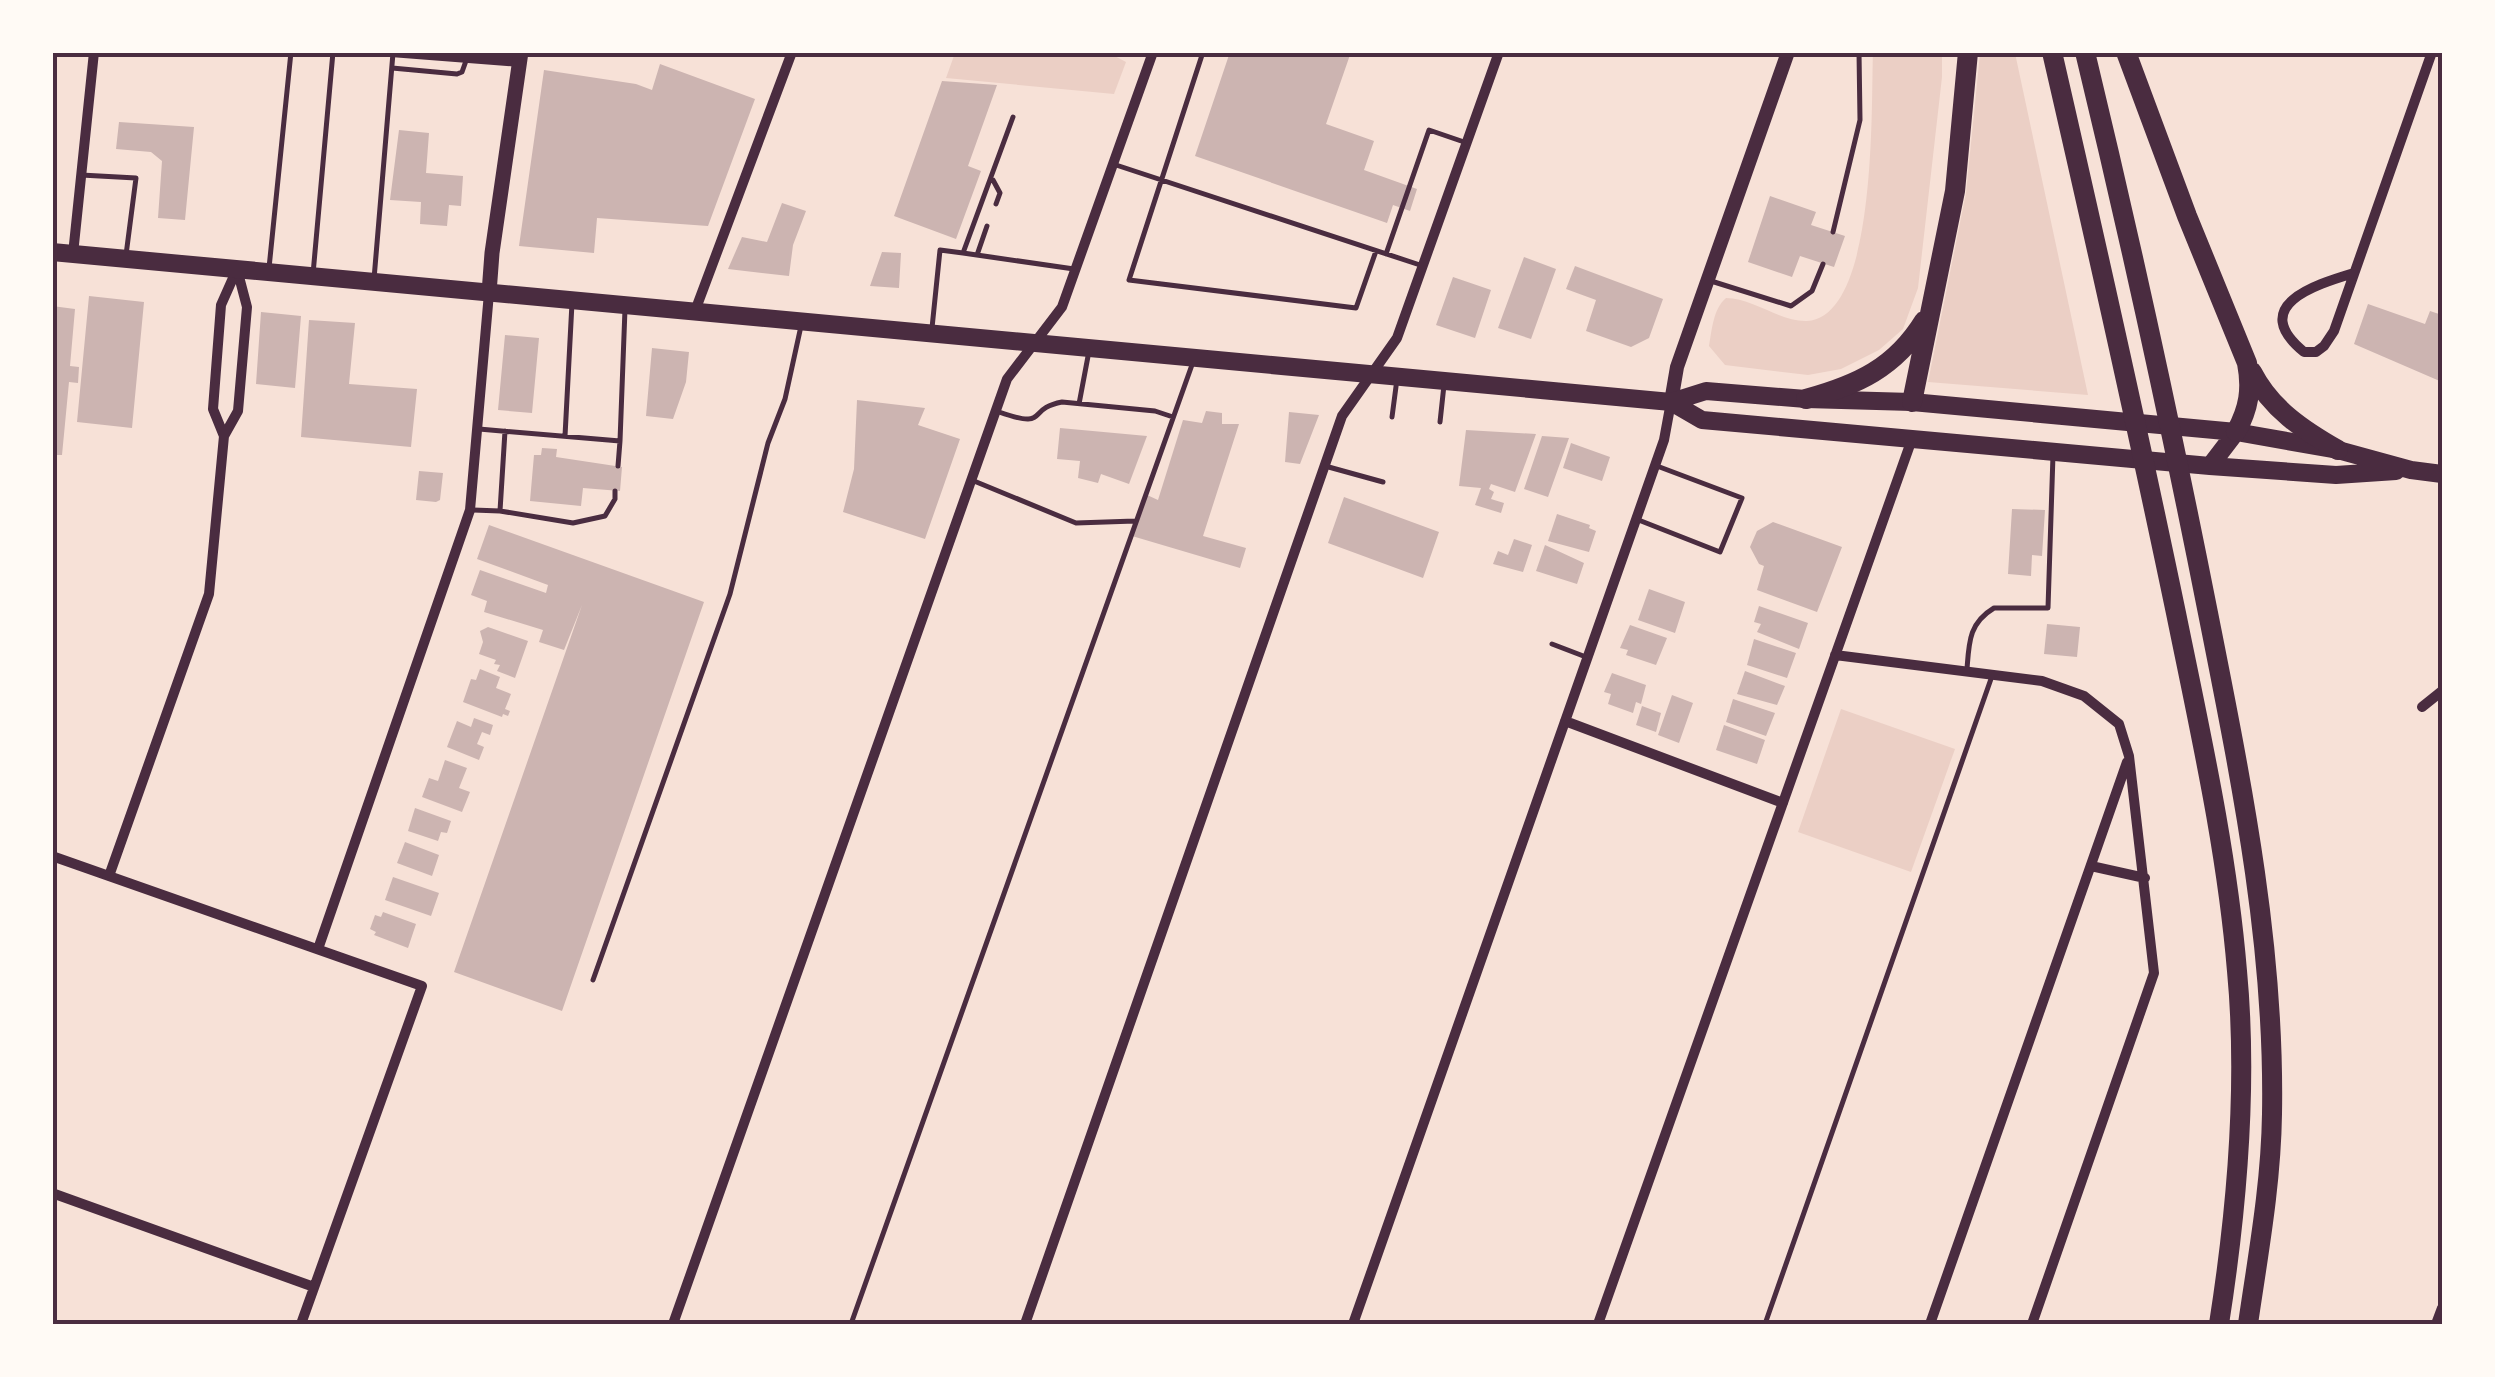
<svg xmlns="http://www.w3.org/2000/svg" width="2495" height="1377" viewBox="0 0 2495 1377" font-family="'Zilla Slab',serif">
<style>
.green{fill:#ebcfc5}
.building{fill:#ccb4b1}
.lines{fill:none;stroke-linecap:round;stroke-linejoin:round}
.service{stroke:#4a2c40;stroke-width:5}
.minor{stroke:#4a2c40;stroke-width:10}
.tertiary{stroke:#4a2c40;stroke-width:14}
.secondary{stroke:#4a2c40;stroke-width:15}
.primary{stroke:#4a2c40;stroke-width:18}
.motorway{stroke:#4a2c40;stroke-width:20}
.neatline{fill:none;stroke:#4a2c40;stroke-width:4}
</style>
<rect width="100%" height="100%" fill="#f7e1d7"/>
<path class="green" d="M955,53H1109L1126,62L1114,94L946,78Z
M1873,53H1942V77L1918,288L1903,329L1879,350L1841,369L1808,375L1725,365L1709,346C1712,330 1713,309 1726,298C1753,298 1780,322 1807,321C1878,317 1871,103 1873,53Z
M1980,53H2015L2088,395L1928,382L1966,193Z
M1841,709L1955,749L1911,872L1798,832Z"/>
<path class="building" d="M1230,52H1351L1326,124L1374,141L1364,170L1417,189L1410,211L1393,205L1387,223L1195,156Z
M660,64L755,99L708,226L597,218L594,253L519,246L544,70L636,84L652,90Z
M942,81L997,85L968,166L981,171L956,239L894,216Z
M119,122L194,127L185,220L158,218L162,161L151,152L116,149Z
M399,130L429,133L426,173L463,176L461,206L449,205L447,226L420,224L421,202L390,200Z
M1770,196L1816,212L1811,225L1845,236L1834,267L1800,256L1792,277L1748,262Z
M782,203L806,211L793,245L789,276L728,269L742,237L767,242Z
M882,252L901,253L899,288L870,286Z
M1524,257L1556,269L1531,339L1498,328Z
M1575,266L1663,299L1649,338L1631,347L1586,331L1596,300L1566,289Z
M1453,277L1491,290L1475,338L1436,325Z
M89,296L144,302L132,428L77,422Z
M2368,304L2425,324L2430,311L2442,315V382L2354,344Z
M52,306L75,309L70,366L79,367L78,383L69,382L62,455H52Z
M261,312L301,316L295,388L256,384Z
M309,320L355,323L349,384L417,389L411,447L301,437Z
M505,335L539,338L532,413L498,410Z
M652,348L689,352L686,382L673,419L646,416Z
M857,400L925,408L918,425L960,439L925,539L843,512L854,469Z
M1206,411L1222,413V424H1239L1203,536L1246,548L1240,568L1132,536L1147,495L1158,500L1183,420L1202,423Z
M1289,412L1319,415L1300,464L1285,462Z
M1060,428L1147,436L1129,484L1101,474L1098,483L1078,478L1080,461L1057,459Z
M1466,430L1536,434L1515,492L1491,484L1489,489L1494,492L1491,499L1504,503L1501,513L1475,505L1481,488L1459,486Z
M1542,436L1569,438L1548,497L1524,489Z
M1571,443L1610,457L1602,481L1563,468Z
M542,448L557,449L556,457L622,467L620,491L583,488L581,506L530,501L534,455H541Z
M419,471L443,473L440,500L436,502L416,500Z
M1344,497L1439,532L1423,578L1328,543Z
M2012,509L2045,510L2042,556L2032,555L2031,576L2008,574Z
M1557,514L1590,525L1589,528L1596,531L1589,552L1548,541Z
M1773,522L1842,547L1817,612L1757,590L1764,566L1759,564L1750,547L1757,531Z
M489,525L704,602L562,1011L454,972L582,605L564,650L539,642L543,630L484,612L487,601L471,595L480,570L546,593L548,585L477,559Z
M1514,539L1532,545L1523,572L1493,564L1498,551L1508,555Z
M1545,545L1584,563L1577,584L1536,571Z
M1649,589L1685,602L1675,633L1638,620Z
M1759,606L1808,623L1799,649L1757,632L1761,624L1754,622Z
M2047,624L2080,627L2077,657L2044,654Z
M1630,625L1667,638L1656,665L1626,655L1628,650L1620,648Z
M488,627L528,641L515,678L497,671L500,665L494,664L496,660L479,654L483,642L480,631Z
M1754,639L1796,653L1787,678L1747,665Z
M480,669L500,677L496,688L511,694L505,709L510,711L508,716L503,714L502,717L463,702L471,679L476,680Z
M1745,671L1785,686L1777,705L1737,694Z
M1612,673L1646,685L1641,704L1636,702L1633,713L1608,704L1611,694L1604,692Z
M1672,695L1693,703L1679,743L1658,735Z
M1733,699L1775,713L1766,736L1726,722Z
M1642,706L1661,713L1656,732L1636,725Z
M474,718L493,725L490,735L482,732L477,744L484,747L479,760L447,747L457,721L471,727Z
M1724,725L1765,740L1757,764L1716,750Z
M445,760L467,768L459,788L470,792L462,812L422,797L429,778L438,781Z
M415,808L451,821L447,833L441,832L438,841L408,831Z
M405,842L439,855L432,876L397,863Z
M393,877L439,893L431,916L385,900Z
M383,912L416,924L408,948L374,935L376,932L370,929L375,915L381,917Z"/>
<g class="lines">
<path class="service" d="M1203,52L1129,280L1356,308L1376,251
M392,68L457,74L462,72L467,58
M1113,164L1420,265
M81,175L136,178L126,255
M993,180L1000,193L996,204
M1833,232L1860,120L1859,52
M963,253L1074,269
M1386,254L1429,130L1467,143
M977,255L987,226
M269,268L291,52
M313,274L333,52
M374,279L393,53
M1711,281L1791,306L1812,291L1823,264
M932,328L940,250L963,253L1013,117
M1079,404L1089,351
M999,412C1050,430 1025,409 1062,402L1155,411L1173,417
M1392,417L1397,379
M1440,422L1444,385
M479,429L620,441L618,466
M565,436L572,303
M620,441L625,309
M1325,466L1383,482
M974,481L1076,523L1135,521
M473,510L500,511L573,523L605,516L615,499V491
M500,511L505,431
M1636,519L1720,552L1742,498L1657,466
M1552,644L1586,657
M1967,669C1969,642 1969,623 1994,608H2048L2053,455
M593,980L730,594L768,443L785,399L801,326
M851,1324L1193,362
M1765,1324L1992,676"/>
<path class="minor" d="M391,52L520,62
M73,254L94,52
M2354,273C2314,285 2248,306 2304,352H2316L2324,346L2334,331L2432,52
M695,311L792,52
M224,436L213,409L221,305L237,269
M1835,655L2042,681L2084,696L2119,724L2129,756L2154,973L2032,1324
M2422,707L2442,691
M1565,721L1783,803
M52,856L422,986L301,1324
M2091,866L2145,878
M109,876L209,594L224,436L238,411L247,307L237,269
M318,949L470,510L489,293
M52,1193L314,1287
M673,1324L1007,379L1062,307L1153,52
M1025,1324L1342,416L1397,338L1499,52
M1353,1324L1664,440L1671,402
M1598,1324L1912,439
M1930,1324L2127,762
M2436,1324L2442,1308"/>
<path class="tertiary" d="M1671,402L1677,367L1788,52"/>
<path class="secondary" d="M489,293L492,253L521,52"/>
<path class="primary" d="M52,252L1671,402L1706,391L1806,399L1912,402L2236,432L2338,450L2411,470L2442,474
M1671,402L1702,420L2210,466L2336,475L2396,471
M2210,466L2236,432"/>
<path class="motorway" d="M2052,52C2095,239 2137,426 2176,613C2200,731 2227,850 2237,971C2248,1088 2237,1209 2219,1324
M2085,52C2130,238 2171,426 2208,613C2241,780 2275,944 2272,1114C2271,1185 2258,1255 2248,1324
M2126,52L2187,216L2247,363C2252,389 2249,408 2236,432
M2252,372C2271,409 2303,430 2338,450
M1806,399C1857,385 1895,368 1924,321
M1912,402L1955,191L1968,52"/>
</g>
<rect width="2495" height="1377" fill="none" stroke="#fffaf5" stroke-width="110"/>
<rect x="55" y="55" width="2385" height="1267" class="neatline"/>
</svg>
